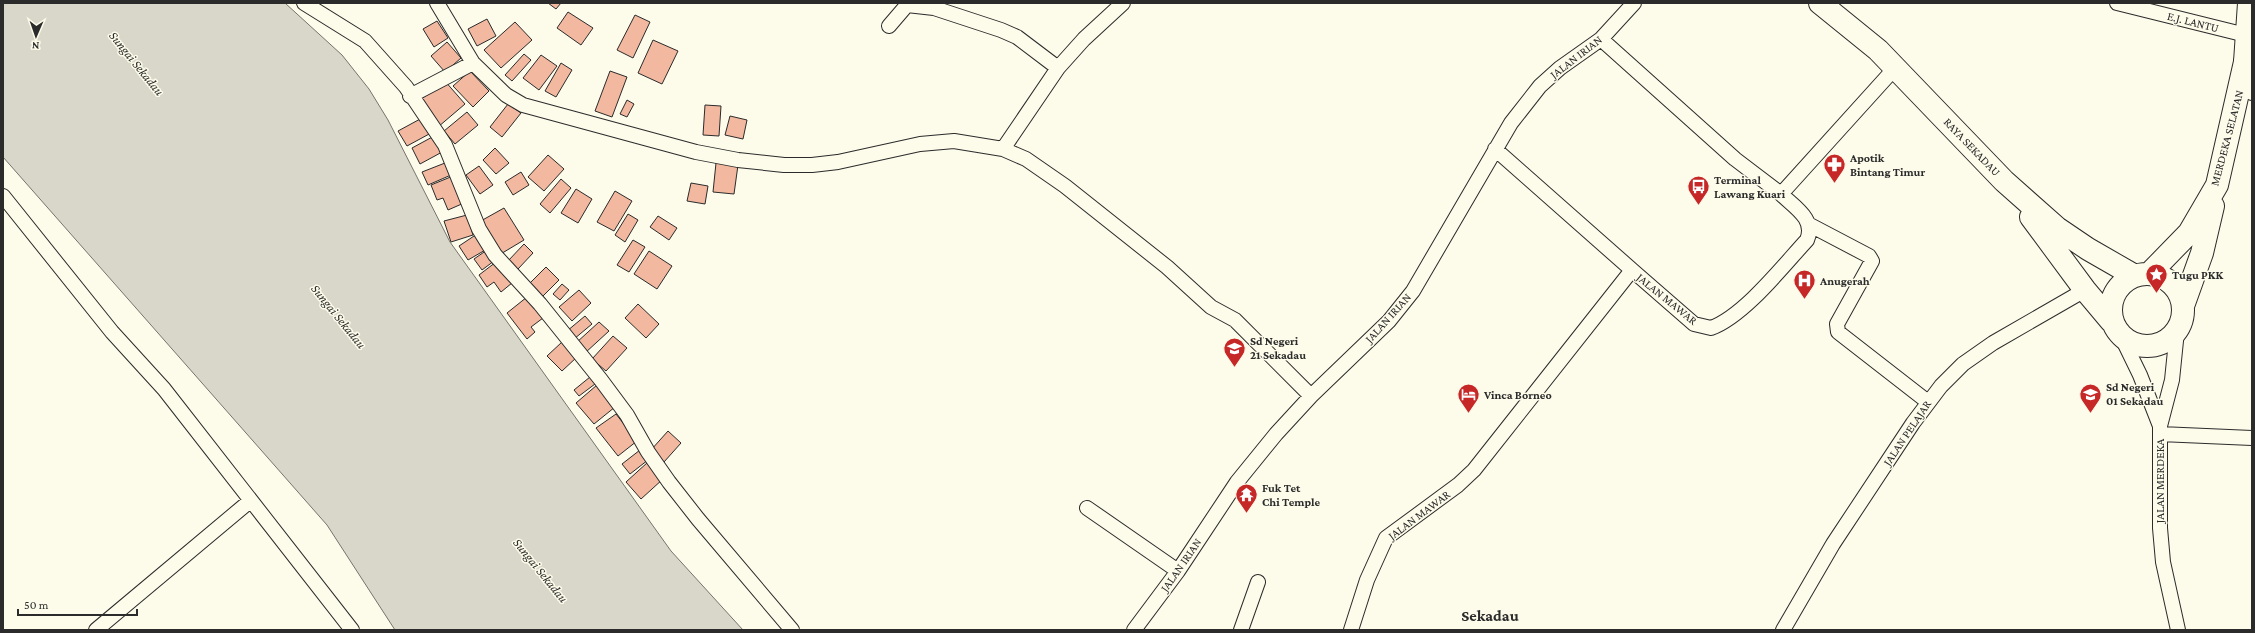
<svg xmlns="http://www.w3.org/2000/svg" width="2255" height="633" viewBox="0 0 2255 633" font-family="'Crimson Pro',serif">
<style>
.water{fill:#d8d7c9;stroke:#74746e}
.building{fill:#f2b8a0;stroke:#2b2b2b}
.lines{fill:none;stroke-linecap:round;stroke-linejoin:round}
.minor-casing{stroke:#2b2b2b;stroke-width:16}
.primary-casing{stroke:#2b2b2b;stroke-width:24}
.trunk-casing{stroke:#2b2b2b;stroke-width:24}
.minor{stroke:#fdfbea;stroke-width:14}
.primary{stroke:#fdfbea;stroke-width:22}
.trunk{stroke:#fdfbea;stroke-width:22}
.labels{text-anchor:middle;stroke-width:3;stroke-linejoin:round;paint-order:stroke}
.street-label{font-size:12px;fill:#2b2b2b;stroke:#fdfbea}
.poi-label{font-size:12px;font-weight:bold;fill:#2b2b2b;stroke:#fdfbea;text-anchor:start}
.water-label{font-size:13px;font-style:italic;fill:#2b2b2b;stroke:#fdfbea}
.district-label{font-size:16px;font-weight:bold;fill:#2b2b2b;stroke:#fdfbea}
</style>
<rect width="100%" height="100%" fill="#fdfbea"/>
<path class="water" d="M3,3H285L342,55L369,89L388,120L450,242L671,551L743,630H395L327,525L3,157Z"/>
<path class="building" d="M548,3H561L556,9Z
M568,12L593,28L581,45L557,28Z
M635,15L650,22L633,58L617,50Z
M487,19L496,36L477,46L468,29Z
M437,21L448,38L434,47L423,29Z
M515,22L532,40L501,68L484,50Z
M653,40L678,51L662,84L638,73Z
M447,42L461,58L445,72L431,56Z
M524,54L531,60L512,81L505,75Z
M541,55L557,66L539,90L523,78Z
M561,63L572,70L556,97L545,91Z
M470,71L489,91L473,107L453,86Z
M610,71L627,77L612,117L595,111Z
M444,80L465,104L438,127L417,103Z
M627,100L634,104L627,117L620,114Z
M508,104L521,113L502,137L490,127Z
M705,105L721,106L719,136L703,135Z
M467,112L478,125L455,144L444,131Z
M730,116L747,120L743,139L725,135Z
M422,118L431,133L407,146L398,131Z
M436,135L444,151L420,164L412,148Z
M495,148L509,163L496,174L483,160Z
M548,155L564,169L544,191L528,177Z
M445,163L451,175L428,185L422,172Z
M716,163L738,165L734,194L713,192Z
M479,166L493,185L480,194L466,175Z
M521,172L529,185L513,195L505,182Z
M453,176L464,203L448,210L443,198L437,200L431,185Z
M561,179L571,188L550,213L540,204Z
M691,183L708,186L705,204L687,201Z
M576,189L592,199L578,223L561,213Z
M615,191L632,201L614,231L597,222Z
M504,208L524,240L499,255L479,222Z
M628,214L638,220L625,242L615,235Z
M467,215L473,235L451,242L444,221Z
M658,216L677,228L669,240L650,227Z
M477,234L487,249L468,260L459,246Z
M633,240L645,247L629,272L617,265Z
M524,244L533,253L518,269L508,261Z
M487,250L494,261L482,270L474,259Z
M649,251L672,266L657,289L634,274Z
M496,262L512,283L501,292L494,282L487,287L479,275Z
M546,267L559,280L540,299L527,286Z
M562,284L569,290L560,300L553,294Z
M579,290L591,303L572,321L559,307Z
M527,297L543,318L531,327L535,332L527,339L507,313Z
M638,304L659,324L646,338L625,318Z
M585,316L592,324L574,339L567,331Z
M599,322L609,331L585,353L576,343Z
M613,336L627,348L606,371L592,359Z
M562,342L577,357L562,371L547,356Z
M590,377L595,384L579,396L574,390Z
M597,385L615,407L594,424L576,403Z
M616,414L637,441L618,456L596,428Z
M668,431L681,443L664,462L651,450Z
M640,450L648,460L630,474L622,464Z
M648,462L663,479L641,499L626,482Z"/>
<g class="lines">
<defs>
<path id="minor" d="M304,3L365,41L406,87L445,145L479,229L495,255L540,304L601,380L627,415L648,452L669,482L698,519L792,630
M437,3L473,63L506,95L523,105L696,152L738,160L784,165H812L838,162L920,144L954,141L1003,149L1026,159L1065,186L1167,267L1211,307L1235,320L1311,396
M2117,3L2246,35
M889,26L907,5L934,8L1001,30L1017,37L1058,68
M1601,39L1735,159L1781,194
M2241,86L2252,93
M410,96L473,63
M1003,149L1058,68L1084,39L1123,3
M1495,149L1632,270
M3,196L112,332L164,389L352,630
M1810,225L1869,256L1872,261L1837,324L1838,332L1928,402
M2122,338L2140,375L2160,426V528L2163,562L2178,630
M2160,426L2172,380L2177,331
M2160,434L2252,438
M1087,508L1178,571
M96,630L250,501
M1134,630L1178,571L1237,482L1276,434L1311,396L1389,321L1413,291L1511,123L1540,86L1560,68L1601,39L1634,3
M1241,630L1258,582
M1351,630L1367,580L1386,538L1458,485L1474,470L1632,270L1694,324L1711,328C1744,316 1783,266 1807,240C1816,219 1794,207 1781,194L1895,68
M1783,630L1833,544L1913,423L1941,386L1963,364L1993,343L2085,290"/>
<path id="primary" d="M2245,62L2249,3"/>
<path id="trunk" d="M1820,3L1878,50L2004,181L2057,228L2088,249L2135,276
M2031,217L2085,290L2111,321
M2111 310a36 36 0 1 1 72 0a36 36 0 1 1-72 0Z
M2149,274L2189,233L2217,185L2245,62L2252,51
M2183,306L2202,253L2213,206"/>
</defs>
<use href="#minor" class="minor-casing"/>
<use href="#primary" class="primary-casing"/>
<use href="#trunk" class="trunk-casing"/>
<use href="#minor" class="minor"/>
<use href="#primary" class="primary"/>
<use href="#trunk" class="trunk"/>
</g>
<defs>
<symbol id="pharmacy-pin" viewBox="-11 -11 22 30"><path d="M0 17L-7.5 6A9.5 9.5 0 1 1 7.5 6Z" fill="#c62828" stroke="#fdfbea"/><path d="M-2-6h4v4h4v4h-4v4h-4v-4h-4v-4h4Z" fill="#fff"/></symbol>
<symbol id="bus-pin" viewBox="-11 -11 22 30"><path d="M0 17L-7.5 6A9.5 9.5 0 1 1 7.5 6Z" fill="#c62828" stroke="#fdfbea"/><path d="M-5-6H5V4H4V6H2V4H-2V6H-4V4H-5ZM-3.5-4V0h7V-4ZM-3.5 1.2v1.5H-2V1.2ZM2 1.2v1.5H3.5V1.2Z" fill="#fff"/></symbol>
<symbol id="sight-pin" viewBox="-11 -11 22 30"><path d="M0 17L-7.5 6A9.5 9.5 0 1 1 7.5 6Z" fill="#c62828" stroke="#fdfbea"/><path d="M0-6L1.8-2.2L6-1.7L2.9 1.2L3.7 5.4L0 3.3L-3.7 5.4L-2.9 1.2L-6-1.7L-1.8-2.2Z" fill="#fff"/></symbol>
<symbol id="hospital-pin" viewBox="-11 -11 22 30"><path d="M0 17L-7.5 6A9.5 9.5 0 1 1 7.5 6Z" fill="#c62828" stroke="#fdfbea"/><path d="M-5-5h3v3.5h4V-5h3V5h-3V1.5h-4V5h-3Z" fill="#fff"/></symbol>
<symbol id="school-pin" viewBox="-11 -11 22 30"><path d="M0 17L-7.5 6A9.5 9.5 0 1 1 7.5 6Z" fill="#c62828" stroke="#fdfbea"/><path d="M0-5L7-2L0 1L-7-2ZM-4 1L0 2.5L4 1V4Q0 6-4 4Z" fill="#fff"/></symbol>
<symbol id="hotel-pin" viewBox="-11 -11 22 30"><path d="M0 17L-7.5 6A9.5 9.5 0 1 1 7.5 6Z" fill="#c62828" stroke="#fdfbea"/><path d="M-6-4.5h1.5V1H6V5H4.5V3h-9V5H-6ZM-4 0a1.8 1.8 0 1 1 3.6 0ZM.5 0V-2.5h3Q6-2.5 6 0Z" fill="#fff"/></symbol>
<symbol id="temple-pin" viewBox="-11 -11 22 30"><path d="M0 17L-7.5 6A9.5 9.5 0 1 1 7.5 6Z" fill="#c62828" stroke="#fdfbea"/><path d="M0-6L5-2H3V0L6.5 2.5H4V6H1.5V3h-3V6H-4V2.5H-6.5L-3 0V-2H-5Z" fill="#fff"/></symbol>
</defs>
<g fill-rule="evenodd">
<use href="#pharmacy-pin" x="1822" y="152" width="25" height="34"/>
<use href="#bus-pin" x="1686" y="174" width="25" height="34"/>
<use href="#sight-pin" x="2144" y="262" width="25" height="34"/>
<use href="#hospital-pin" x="1792" y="268" width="25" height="34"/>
<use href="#school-pin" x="1222" y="336" width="25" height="34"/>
<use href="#school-pin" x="2078" y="382" width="25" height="34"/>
<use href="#hotel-pin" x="1456" y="382" width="25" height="34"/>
<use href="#temple-pin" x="1234" y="482" width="25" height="34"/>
</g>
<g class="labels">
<g class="street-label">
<text transform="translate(2193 22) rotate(14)" y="4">E.J. LANTU</text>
<text transform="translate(1576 57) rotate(-38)" y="4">JALAN IRIAN</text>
<text transform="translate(2227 138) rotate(-75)" y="4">MERDEKA SELATAN</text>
<text transform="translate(1972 147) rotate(46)" y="4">RAYA SEKADAU</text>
<text transform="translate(1667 299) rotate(39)" y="4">JALAN MAWAR</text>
<text transform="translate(1388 318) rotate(-48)" y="4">JALAN IRIAN</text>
<text transform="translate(1907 433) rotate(-56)" y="4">JALAN PELAJAR</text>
<text transform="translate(2160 481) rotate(-90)" y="4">JALAN MERDEKA</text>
<text transform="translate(1419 515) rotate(-37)" y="4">JALAN MAWAR</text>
<text transform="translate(1181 565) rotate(-55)" y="4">JALAN IRIAN</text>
</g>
<g class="poi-label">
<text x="1850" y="162">Apotik<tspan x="1850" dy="14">Bintang Timur</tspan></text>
<text x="1714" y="184">Terminal<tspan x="1714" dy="14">Lawang Kuari</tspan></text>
<text x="2172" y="279">Tugu PKK</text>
<text x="1820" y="285">Anugerah</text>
<text x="1250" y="345">Sd Negeri<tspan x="1250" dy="14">21 Sekadau</tspan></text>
<text x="2106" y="391">Sd Negeri<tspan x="2106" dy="14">01 Sekadau</tspan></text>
<text x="1484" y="399">Vinca Borneo</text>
<text x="1262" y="492">Fuk Tet<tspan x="1262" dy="14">Chi Temple</tspan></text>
</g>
<g class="water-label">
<text transform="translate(137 63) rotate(51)" y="5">Sungai Sekadau</text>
<text transform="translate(339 316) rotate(51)" y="5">Sungai Sekadau</text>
<text transform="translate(541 570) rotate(51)" y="5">Sungai Sekadau</text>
</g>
<g class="district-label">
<text x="1490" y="621">Sekadau</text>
</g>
</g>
<rect width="2255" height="633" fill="none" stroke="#2b2b2b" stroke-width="8"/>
<g transform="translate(36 36) rotate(182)" stroke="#fdfbea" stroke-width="3" paint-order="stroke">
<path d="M0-3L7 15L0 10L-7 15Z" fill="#2b2b2b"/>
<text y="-6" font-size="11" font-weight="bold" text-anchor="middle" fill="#2b2b2b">N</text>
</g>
<path d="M18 609v6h119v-6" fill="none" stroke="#2b2b2b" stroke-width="2"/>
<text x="24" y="609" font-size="12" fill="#2b2b2b" stroke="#fdfbea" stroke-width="3" paint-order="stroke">50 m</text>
</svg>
